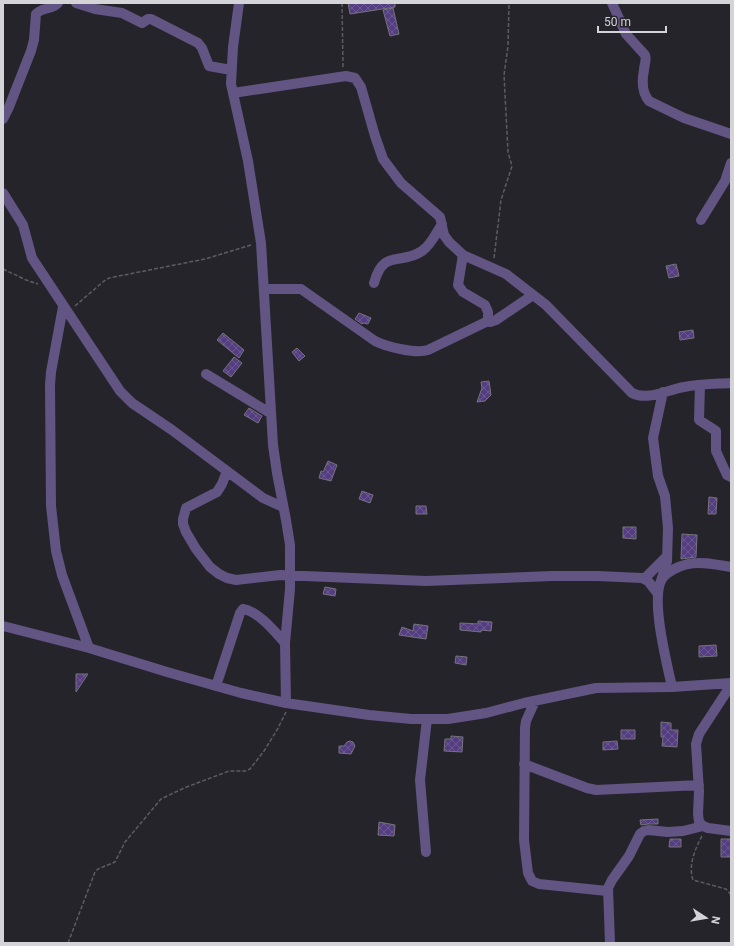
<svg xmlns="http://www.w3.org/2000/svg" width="734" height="946" viewBox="0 0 734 946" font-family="Roboto,sans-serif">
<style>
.building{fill:url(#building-cross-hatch);stroke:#74737a}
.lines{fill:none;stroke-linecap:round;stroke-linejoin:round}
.path{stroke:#5d5c62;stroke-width:1.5;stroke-dasharray:4 2;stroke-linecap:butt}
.minor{stroke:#625483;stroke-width:10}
</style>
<defs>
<pattern id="building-cross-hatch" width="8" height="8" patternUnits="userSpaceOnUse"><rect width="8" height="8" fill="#543d80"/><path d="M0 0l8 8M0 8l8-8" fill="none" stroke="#6c5891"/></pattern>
</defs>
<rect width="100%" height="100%" fill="#26242b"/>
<path class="building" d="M348,3H395V7L350,14Z
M393,8L399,34L390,36L383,10Z
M676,264L679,276L669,278L666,266Z
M359,313L371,318L368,324L363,323L362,324L355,319Z
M693,330L694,338L680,340L679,332Z
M223,333L244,350L239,358L217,340Z
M297,348L305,356L299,361L292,352Z
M234,357L242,363L231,377L223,371Z
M489,381L491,395L485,401L477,402L482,388L481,382Z
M249,408L262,416L258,423L244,415Z
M328,461L337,465L331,481L319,478L321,471L323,472Z
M362,491L373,495L370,503L359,499Z
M709,497L717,498L716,514H708Z
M416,506H426L427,514H416Z
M623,527H636V539L623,538Z
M682,534L697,535L696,557L681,559Z
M325,587L336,589L335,596L323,594Z
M478,621L492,622L491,631L481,630V632L460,630V623L478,624Z
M414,624L428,626L426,639L399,635L402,627L413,631Z
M716,645L717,656L699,657V646Z
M456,656L467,657L466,665L455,663Z
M76,674H88L76,692Z
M661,722L671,723V730H678L677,747L662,746L663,737H661Z
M621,730H635V739H621Z
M451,736L463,737L462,752L444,751L445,739H451Z
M350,741L353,742L355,746L351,754L339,753V746H344L347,742Z
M617,741L618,749L603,750V742Z
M658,819V824H648L641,825L640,820Z
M379,822L395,825L394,836L378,835Z
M670,839H681V847H669Z
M721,839H731V857H721Z"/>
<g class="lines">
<path class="path" d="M342,3L343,67
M494,258L501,200L512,166L508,152L504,75L508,46L509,3
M3,269L26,280L38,284
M75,306L104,281L109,278L205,259L251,245
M702,836C695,849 688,866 693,880L726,889L731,895
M68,943L95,872L98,869L115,862L125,842L161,799L184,788L229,771H246L250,769L264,751L277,730L286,712"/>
<path class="minor" d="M76,3L95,9L122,13L142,23L148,19H151L198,43L202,48L209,66L231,70
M239,3L233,47L231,84L248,161L261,243L273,445L277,473L286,520L290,545V589L285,643L286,703
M612,3L626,34L645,55C647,60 644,65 644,70C642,80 642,93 649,101L684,118L731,134
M233,93L346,76L355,78L361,87L375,136L383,159L401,183L440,217L444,235L449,242L463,255L506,274L546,305L632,393C647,401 667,390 684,387C699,384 715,384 731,383
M3,119L9,107L31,51L34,40L36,14C42,7 52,10 58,3
M3,193L23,225L32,258L120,391L132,403L172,430L263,498L283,507
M701,220L725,181L731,163
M463,255L458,285L463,292L485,305L488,312V320L490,322L496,320L533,295
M374,283C384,248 400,266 422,251C431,245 436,233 442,224
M264,289H301L375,341C387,347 416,354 428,350L488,321
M63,307L51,372L50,385L51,506L56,551L62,575L89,648
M206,374L270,413
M700,385L699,420L716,431V451L727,475L731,477
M227,471L222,484L217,492L186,508L183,519V524L186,532L196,549L210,567L219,574L227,578L236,580L280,575L426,581L552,576H597L642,578L648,581L658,594
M644,579L667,556
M661,581L667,561L668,528L665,496L658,476L653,438L663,392
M3,626L89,648L167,672L241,693L286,703L369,715L411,719H448L486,713L524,703L596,688L672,687L731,683
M731,685L699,734L696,744L699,791L698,814L699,822L703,826L708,828L731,831
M216,686L240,613L243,609C258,611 275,632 285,643
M672,687C667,664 650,598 662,579C667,571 680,566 688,564C702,561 718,565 731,567
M535,701L526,721L525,728L524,840L528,873L532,881L539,884L607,891
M524,764L587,788L596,790L699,785
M426,852L420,780L427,719
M610,943L608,888L612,880L629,856L640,834L644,831L648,830L668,832L683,831L703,826"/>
</g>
<rect width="734" height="946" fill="none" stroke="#d4d3d7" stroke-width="8"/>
<g transform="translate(706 918) rotate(102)" stroke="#26242b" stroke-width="3" paint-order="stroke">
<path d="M0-3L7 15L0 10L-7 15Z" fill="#d4d3d7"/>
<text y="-6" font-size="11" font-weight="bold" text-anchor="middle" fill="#d4d3d7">N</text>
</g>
<path d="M598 26v6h68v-6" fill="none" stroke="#d4d3d7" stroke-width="2"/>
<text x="604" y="26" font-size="12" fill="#d4d3d7" stroke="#26242b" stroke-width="3" paint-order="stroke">50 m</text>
</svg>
